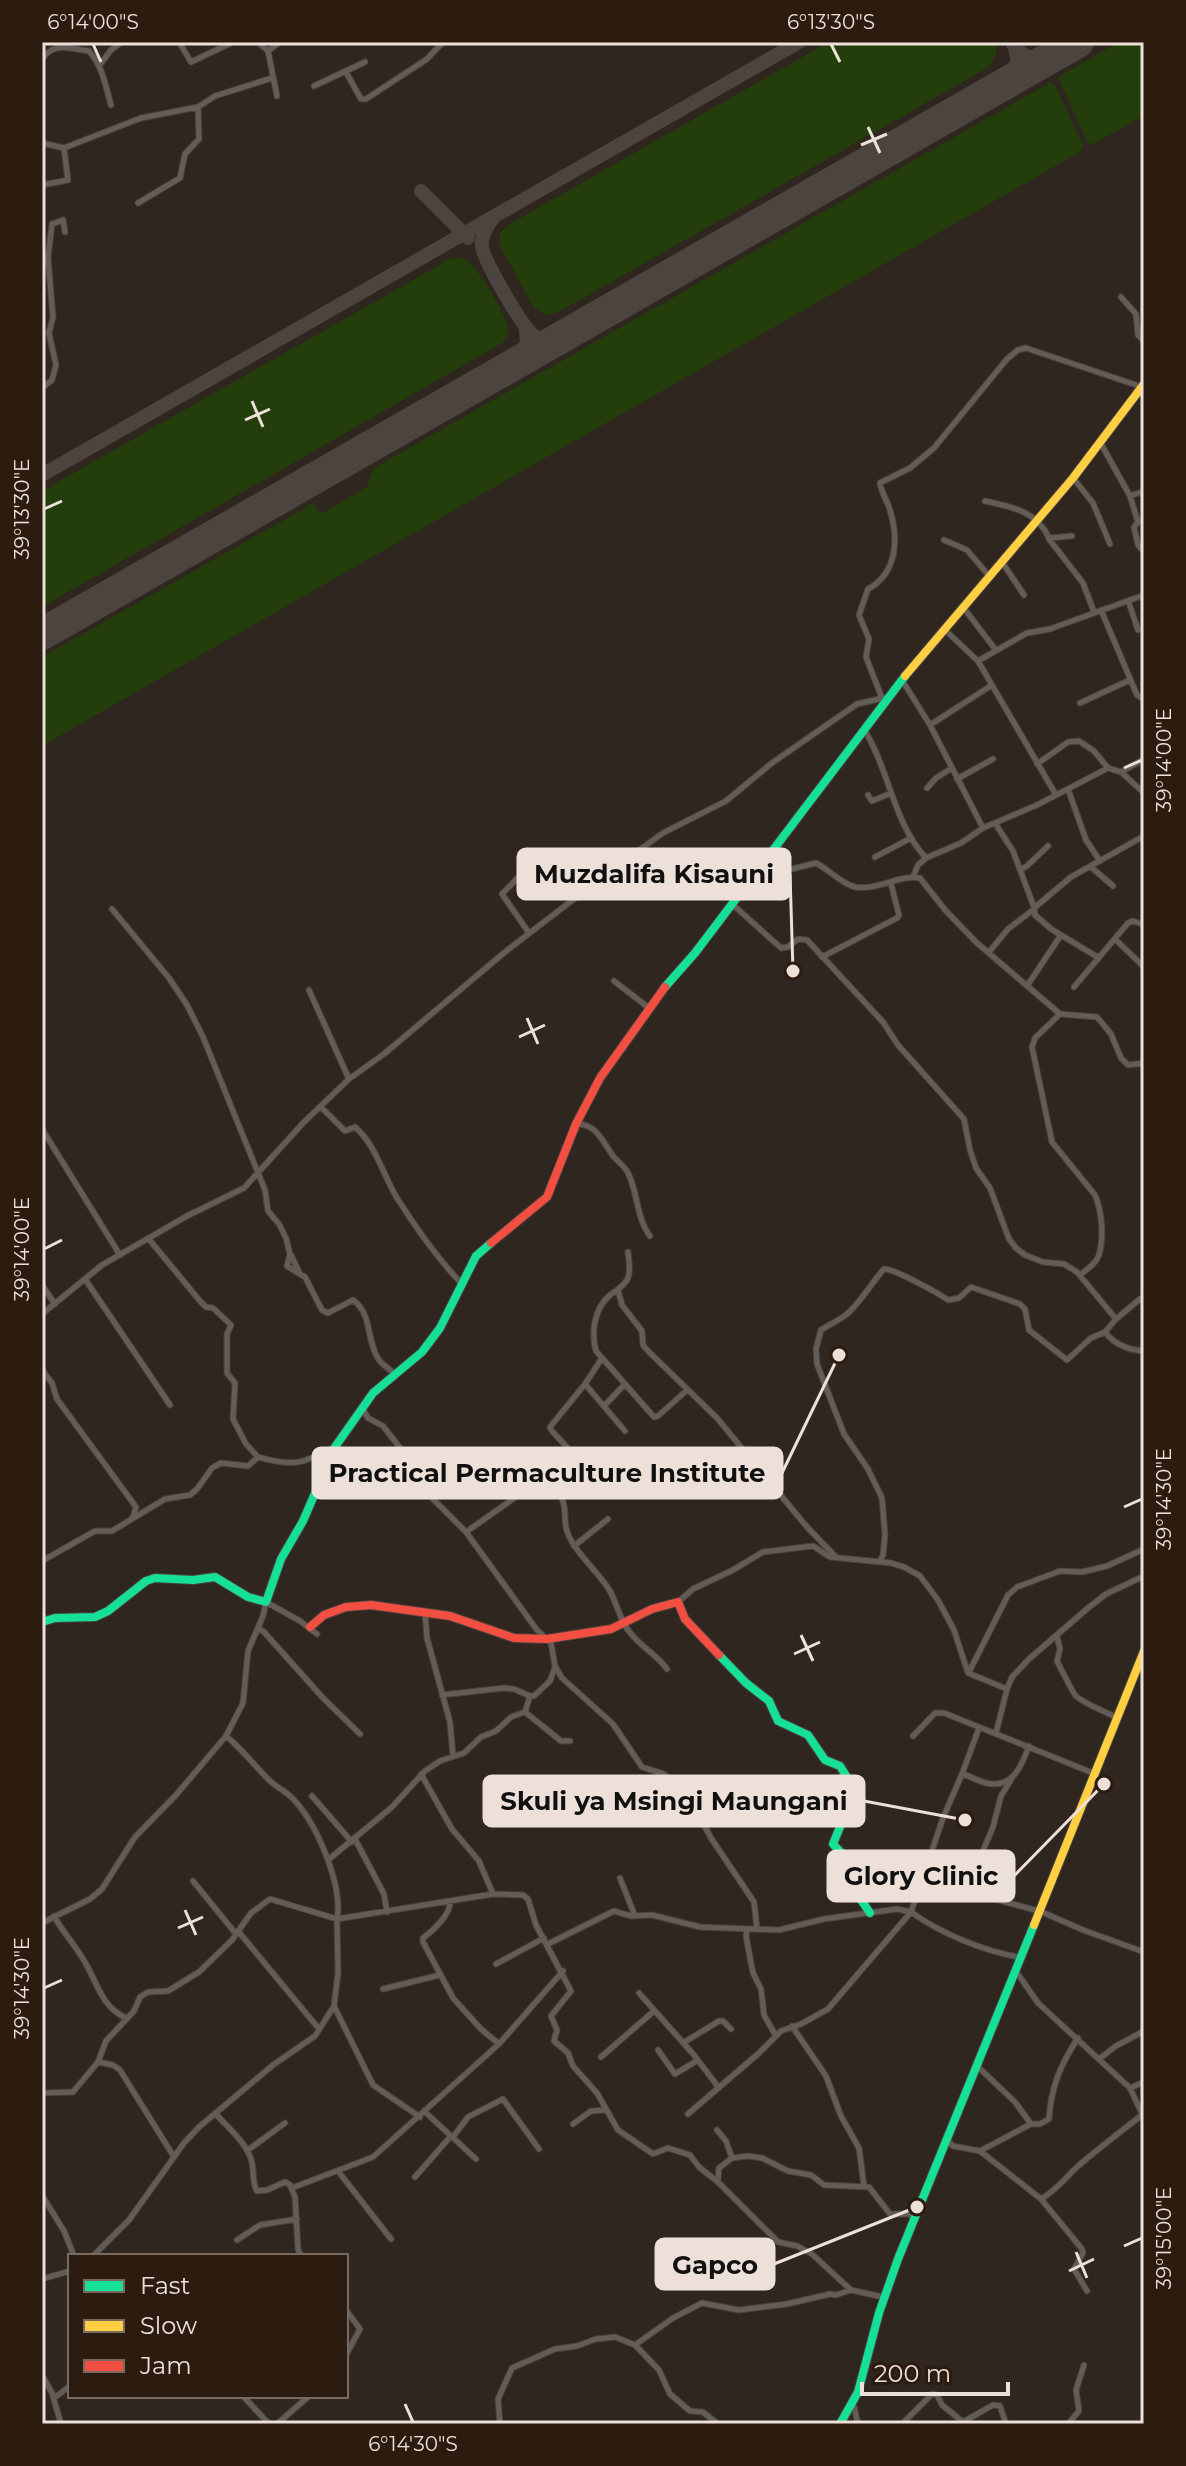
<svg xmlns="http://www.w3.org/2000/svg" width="1186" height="2466" viewBox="0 0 1186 2466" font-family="Montserrat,sans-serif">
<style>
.green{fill:#233d0b}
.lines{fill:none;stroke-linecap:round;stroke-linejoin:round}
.taxiway{stroke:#4c443e;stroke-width:14}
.runway{stroke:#4c443e;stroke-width:32}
.street-casing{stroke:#4a413b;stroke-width:7}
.fast-casing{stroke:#4a413b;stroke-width:10}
.slow-casing{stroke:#4a413b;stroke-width:10}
.jam-casing{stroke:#4a413b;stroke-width:10}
.street{stroke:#645c57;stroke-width:5}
.fast{stroke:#16e098;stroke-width:8}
.slow{stroke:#ffcf43;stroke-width:8}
.jam{stroke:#f24e42;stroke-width:8}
.ticks{fill:none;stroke:#ece0d8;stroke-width:3}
.leader{fill:none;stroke:#ece0d8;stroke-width:3}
.callout-dot{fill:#ece0d8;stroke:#2c1b0f;stroke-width:3}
.callout{fill:#ece0d8;stroke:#ece0d8;stroke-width:3}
.callout-label{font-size:26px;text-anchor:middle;font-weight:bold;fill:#111}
.neatline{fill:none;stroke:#ece0d8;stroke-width:3}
.ticks-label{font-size:20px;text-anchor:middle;fill:#ece0d8}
</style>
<rect width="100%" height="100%" fill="#2f261f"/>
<path class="green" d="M829,42H995C999,52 994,59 989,67L557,313L547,315L534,308L499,244L500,233L508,225Z
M1119,42H1144V116L1091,145L1087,142L1058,77Z
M1051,82L1055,85L1083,146L1080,152L42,746V657L314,503L319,512H325L367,487L374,468Z
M462,257C478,265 505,312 509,330L504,342L42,607V491L450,259Z"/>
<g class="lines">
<path class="taxiway" d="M1016,49C1028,60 1038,61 1053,56
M1006,83C1018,70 1020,57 1012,42
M421,191L468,238
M493,218C487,227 481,235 482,247C485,262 523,330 536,337C546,342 556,339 566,334
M517,362L527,345L526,329
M42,475L799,42"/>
<path class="runway" d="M42,634L1078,42"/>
<defs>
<path id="street" d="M179,42L191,62L233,42
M258,42L268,51L277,96
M268,51L280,42
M42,59C54,41 71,49 89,51C102,65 106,87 111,105
M99,66L111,50L122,42
M346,72L361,99H366L427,59L443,42
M314,86L365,62
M42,143L64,148L68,180L42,185
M64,148L141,118L198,107
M138,203L180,178L185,154L199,139L198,107L215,96L272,78
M1121,297L1136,314L1138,335L1144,341
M42,388L52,380L56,365L49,333L53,317L48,258L52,224L63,220L65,232
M1100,442L1130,496L1144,491
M1073,478L1093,503L1110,544
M1130,496L1138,522L1134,527L1138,545L1144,552
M985,501C1012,507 1037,511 1049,538L1072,536
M1049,539L1083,583L1094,612
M944,540L967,550L990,577
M1002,562L1024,595
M1129,603L1138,630
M963,607L995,649
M1101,610L1137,695L1144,699
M944,629L978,661L1056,795
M978,661L1027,633L1050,629L1144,595
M902,680L930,725L983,828
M882,698L866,657L869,639L859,615L868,589C898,573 899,537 889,507C886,499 881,491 880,483L910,468L934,448L1007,359L1018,350L1026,348L1142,387
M1080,703L1130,680
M930,725L992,685
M865,731C890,772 893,822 926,858L961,843L983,828L1037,805L1108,768
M1037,764L1068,742L1079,741L1094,751L1108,768L1121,772L1144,793
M1121,772L1144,759
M957,779L993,759
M927,788L936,778L952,768
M1068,789L1086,840L1100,861
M868,795L872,801L891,793
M995,823L1013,851L1034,907
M875,857L911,838
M617,866L673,880L687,878L706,880L727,889L736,898
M1091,867L1113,886
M1020,870L1027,866L1048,846
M756,874L784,871L816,863C828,869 842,884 855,887C877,891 900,874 920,878L946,911L977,943L1060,1014L1097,1017L1111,1034L1121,1058L1128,1065L1144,1063
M913,877L918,865L926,858
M732,904L781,948L788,947L798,939L807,940L883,1022L898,1045L964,1119L970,1150L976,1168L990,1188L1009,1239L1016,1248L1025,1255L1043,1262L1064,1264L1077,1272L1116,1319L1105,1332
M112,909L169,978L187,1005L203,1037L265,1190L268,1211L279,1224L286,1238L290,1254L287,1266L305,1277L322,1310L328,1313L353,1300C373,1314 366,1342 379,1360C383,1365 389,1369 394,1373
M529,933L502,894L538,857
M1116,940L1144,967
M989,952L1008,929L1033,910
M822,957L897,918L899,915L891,884
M1099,958L1051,929L1035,915L1034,908L1071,877L1144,836
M614,981L649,1008
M1027,986L1061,935
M1074,987L1128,923L1133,921L1144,925
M309,990L349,1079
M1060,1014L1035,1038L1032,1047L1052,1142L1095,1195C1102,1211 1104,1237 1099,1255C1096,1264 1087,1269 1080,1275
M321,1107L345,1131L355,1127C376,1145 383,1175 397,1198C416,1228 437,1258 462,1284
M576,1124C596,1123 603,1142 613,1156C618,1162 626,1167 629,1175C638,1195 637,1219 650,1236
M42,1129L120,1255
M148,1238L200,1301L206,1307L213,1308L231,1325L227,1334V1373L235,1383L233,1419L246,1444L258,1457
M628,1252C629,1260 631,1271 628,1278C624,1287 616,1290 609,1296C594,1309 591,1333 596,1351L654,1417L658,1416L687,1390
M291,1255L300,1274
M85,1279L170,1405
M42,1285L55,1304
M618,1290L622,1305L642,1331L643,1345L648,1351L717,1418L807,1527L836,1557
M42,1314L102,1265L187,1216L244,1188L304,1122L349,1079L384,1054L505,952L617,866L663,833L726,801L772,763L857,704L888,697
M1116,1319L1140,1299
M602,1358L585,1384L625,1431
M42,1370L52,1383L57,1399L136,1507L133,1517
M585,1384L550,1427L552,1431L588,1470
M605,1405L625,1384
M363,1409L368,1418L383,1426L404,1453L407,1466L416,1482L466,1532L537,1630L551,1643L555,1666L562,1678L613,1724L642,1767L664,1774L692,1802L711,1838L754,1902L757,1929
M558,1491C571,1511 559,1521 572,1542C582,1559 599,1573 610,1591C618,1606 620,1622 632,1635C643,1648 659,1657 667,1669
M466,1532L523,1492
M574,1546L608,1519
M42,1561L95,1531H112L165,1499L190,1495L197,1489L212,1468L221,1463L248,1466L258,1457C293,1467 303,1464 334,1447
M880,1561L883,1555L885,1535L882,1498L868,1469L844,1434L817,1364L816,1349L821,1330C830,1324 838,1321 847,1314C862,1301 871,1283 884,1269C893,1268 938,1293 948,1300L959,1298L971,1287L1020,1304L1025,1309L1029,1330L1067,1360L1091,1338L1105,1332C1115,1345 1128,1350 1144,1351
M678,1602L693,1589L733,1570L763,1552L813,1546L830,1557L891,1563L904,1567L920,1576L938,1600L954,1630L968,1673L1007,1689L996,1733
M425,1612L427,1638L450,1722L453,1756
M258,1628L264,1632L323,1698L360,1734
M1057,1636L1060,1649L1057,1661C1060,1667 1073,1693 1076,1696C1086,1705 1105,1711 1117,1718
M969,1672L1008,1595L1017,1587L1060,1571L1082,1572L1107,1566L1144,1549
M1007,1689L1012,1677L1029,1659L1088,1608L1106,1594L1144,1576
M442,1695L504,1688L514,1689L530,1696L525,1712
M530,1696H534L550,1681L555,1667
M913,1736L935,1713H944L1093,1773
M421,1774L452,1829L479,1861L493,1894L523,1895L528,1899L536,1925L571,1991L551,2016L557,2030L554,2041L568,2053L573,2066L597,2093L618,2130L653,2154L668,2148L690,2155L699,2167L718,2182L778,2242L797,2246L812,2254L851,2290
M962,1774L979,1728
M312,1796L352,1842
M355,1839L384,1894L387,1912
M328,1860L392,1807L425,1771L440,1761L464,1753L481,1737L496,1731L511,1717L525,1712L561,1741H570
M926,1870L980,1895L1042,1912L1083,1930L1144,1952
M620,1878L635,1916
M193,1881L236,1934
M967,1889L993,1827L1001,1796L1011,1780
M450,1901C451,1914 434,1930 423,1938V1942L453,1998L481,2029L499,2044
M54,1916C63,1933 77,1947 86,1964C98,1985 102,2007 126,2018
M42,1923L90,1899L102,1889L135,1837L176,1795L226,1736L243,1703L248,1651L263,1616L266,1602L300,1621L317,1634
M747,1929L746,1936L753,1973L761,1989L764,2015L776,2036
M238,1931L319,2029
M548,1944L614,1911L631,1916L652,1915L700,1927L779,1930L824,1919L897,1909L911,1912L828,2009L801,2024L781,2031L759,2053L688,2114
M1018,1957C981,1950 942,1934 911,1912L943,1818L962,1774C970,1776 978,1781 986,1783C1013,1789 1021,1767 1029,1746
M496,1964L544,1938
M1015,1970L1038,2003L1130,2088L1144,2118
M383,1989L440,1975
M639,1993L694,2055L719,2088
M334,2006L373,2085L420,2117
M792,2026L826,2076L841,2116L859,2148L864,2186
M683,2043L719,2021H723L731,2029
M658,2050L675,2074L698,2060
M601,2057L654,2011
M1099,2059L1116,2046L1144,2031
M98,2062L113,2065L120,2070L174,2157
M976,2065L1015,2102L1031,2124H1040L1049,2119C1051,2088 1060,2065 1078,2038
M1130,2088L1144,2082
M42,2093L73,2092L98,2062L106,2041L134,2011L140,1997L148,1992L168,1991L199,1972L232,1940L251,1913L270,1899L337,1919C343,1885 316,1819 289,1795C283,1790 275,1786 269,1780C254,1765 242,1749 226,1736
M424,2111L476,2159
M215,2113C227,2127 245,2141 251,2159C255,2171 251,2180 257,2191L267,2190L285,2182L290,2185L295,2197L298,2249L301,2256
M573,2124L591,2111L605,2110
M717,2130L726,2141L732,2158L719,2168L718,2181
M453,2137L468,2117L503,2099L539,2149
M947,2140L953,2146L980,2151L1041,2199L1082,2249L1083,2253L1074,2269L1087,2291
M248,2150L285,2123
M980,2151L1031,2124
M732,2158L748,2156L762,2158L788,2171L811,2175L824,2185L869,2187L890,2214H909L913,2217
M338,2171L391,2239
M415,2177L451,2136
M292,2188L373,2157L499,2044L563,1971
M42,2195L64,2231L74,2256
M1041,2199C1058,2189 1064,2179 1078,2166C1099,2148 1120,2132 1142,2115
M237,2240L260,2225L297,2219
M93,2256L129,2220L184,2143L199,2127L273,2065L315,2036L334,2006L338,1973L337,1919L493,1894
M42,2279L70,2271
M346,2310L360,2329L346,2355
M635,2345L659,2370L670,2394L690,2411L703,2412L718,2424
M42,2375L52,2393L61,2424
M243,2396L269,2424
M54,2398L70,2386
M854,2406L858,2424
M903,2423L932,2394L937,2395L942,2405L963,2422L993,2405L1000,2406L1006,2424
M277,2424L309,2396
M500,2424L498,2399L512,2368L555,2349L577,2346L596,2339L615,2337L635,2345L673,2318L702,2303L739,2310L787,2304L830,2294L836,2295L851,2290L883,2297
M1068,2424L1079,2411L1076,2390L1084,2365"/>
<path id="fast" d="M665,987L695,953L905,676
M42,1622L55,1618L95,1617L108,1611L146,1581L155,1578L193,1580L215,1577L248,1597L266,1602L281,1559L303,1521L335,1447L373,1393L422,1352L440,1328L476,1256L491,1243
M719,1655L746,1683L769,1701L778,1721L808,1735L825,1760L840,1766L855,1790L833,1844L863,1876L855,1891L870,1913
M840,2424L858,2392L879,2313L898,2259L1034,1925"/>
<path id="slow" d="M905,676L1073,478L1144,384
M1034,1925L1144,1651"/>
<path id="jam" d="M491,1243L547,1197L576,1124L600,1078L665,987
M310,1627L324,1615L346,1607L371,1605L450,1616L514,1638L547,1639L611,1629L652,1609L678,1602L685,1619L719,1655"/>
</defs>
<use href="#street" class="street-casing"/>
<use href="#fast" class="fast-casing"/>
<use href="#slow" class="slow-casing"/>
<use href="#jam" class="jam-casing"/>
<use href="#street" class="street"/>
<use href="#fast" class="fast"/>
<use href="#slow" class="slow"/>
<use href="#jam" class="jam"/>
</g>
<path class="ticks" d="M93,44L101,62M831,44L840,62M868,127L880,153M861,145L887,134M252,401L263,427M245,420L270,409M44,509L62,501M1124,768L1142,760M527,1018L538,1044M519,1037L545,1025M44,1249L62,1240M1124,1507L1142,1499M801,1635L813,1661M794,1654L820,1642M185,1910L196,1935M178,1928L203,1917M44,1988L62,1980M1124,2246L1142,2238M1076,2252L1087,2278M1069,2271L1094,2259M405,2404L413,2422"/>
<path class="leader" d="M793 971L790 874M839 1355L782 1473M965 1820L864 1801M1104 1784L1014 1876M917 2207L774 2264"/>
<g class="callout-dot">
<circle cx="793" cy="971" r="8"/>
<circle cx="839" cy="1355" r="8"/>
<circle cx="965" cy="1820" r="8"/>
<circle cx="1104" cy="1784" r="8"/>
<circle cx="917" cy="2207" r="8"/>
</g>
<g class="callout">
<rect x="518" y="849" width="272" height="50" rx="8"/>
<rect x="313" y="1448" width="469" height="50" rx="8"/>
<rect x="484" y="1776" width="380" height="50" rx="8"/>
<rect x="828" y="1851" width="186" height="50" rx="8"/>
<rect x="656" y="2239" width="118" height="50" rx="8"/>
</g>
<g class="callout-label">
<text x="654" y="883">Muzdalifa Kisauni</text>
<text x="547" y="1482">Practical Permaculture Institute</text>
<text x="674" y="1810">Skuli ya Msingi Maungani</text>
<text x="921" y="1885">Glory Clinic</text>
<text x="715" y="2274">Gapco</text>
</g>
<rect width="1186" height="2466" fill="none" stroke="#2c1b0f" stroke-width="88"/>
<rect x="68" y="2254" width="280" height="144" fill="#2c1b0f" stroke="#796a5f" stroke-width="2"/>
<rect x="84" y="2280" width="40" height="12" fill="#16e098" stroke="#796a5f" stroke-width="2"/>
<text x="140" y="2294" font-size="24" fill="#ece0d8">Fast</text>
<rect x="84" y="2320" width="40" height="12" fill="#ffcf43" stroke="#796a5f" stroke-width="2"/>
<text x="140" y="2334" font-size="24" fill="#ece0d8">Slow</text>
<rect x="84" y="2360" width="40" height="12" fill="#f24e42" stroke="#796a5f" stroke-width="2"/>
<text x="140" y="2374" font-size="24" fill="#ece0d8">Jam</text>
<path d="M862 2382v12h146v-12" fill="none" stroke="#ece0d8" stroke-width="4"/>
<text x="874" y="2382" font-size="24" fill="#ece0d8" stroke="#2c1b0f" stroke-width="6" paint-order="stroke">200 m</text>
<rect x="44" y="44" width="1098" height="2378" class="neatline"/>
<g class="ticks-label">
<text x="93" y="29">6°14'00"S</text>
<text x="831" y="29">6°13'30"S</text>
<text transform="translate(22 509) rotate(-90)" y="7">39°13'30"E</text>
<text transform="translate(1164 760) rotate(-90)" y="7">39°14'00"E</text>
<text transform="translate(22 1249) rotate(-90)" y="7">39°14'00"E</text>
<text transform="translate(1164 1499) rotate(-90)" y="7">39°14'30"E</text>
<text transform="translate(22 1988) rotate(-90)" y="7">39°14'30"E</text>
<text transform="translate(1164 2238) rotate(-90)" y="7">39°15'00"E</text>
<text x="413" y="2451">6°14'30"S</text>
</g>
</svg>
